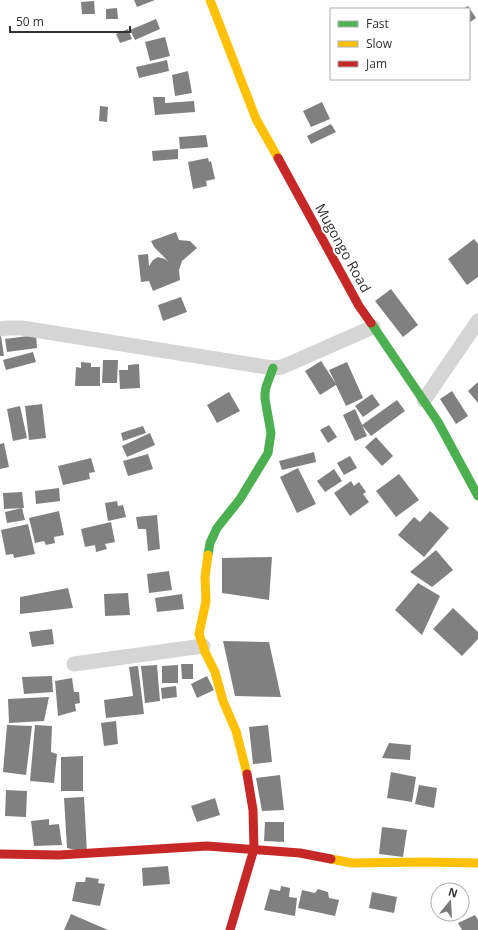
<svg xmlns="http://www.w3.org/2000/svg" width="478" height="930" viewBox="0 0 478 930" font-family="'Open Sans',sans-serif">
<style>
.building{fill:#808080}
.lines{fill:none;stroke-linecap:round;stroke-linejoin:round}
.street{stroke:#d5d5d5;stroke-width:15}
.fast{stroke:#4caf50;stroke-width:9}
.slow{stroke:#ffc107;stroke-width:9}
.jam{stroke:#c62828;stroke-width:9}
.labels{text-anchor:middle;stroke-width:4;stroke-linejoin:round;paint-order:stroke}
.street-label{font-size:14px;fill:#313131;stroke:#fff}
</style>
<rect width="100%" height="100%" fill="#fff"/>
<path class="building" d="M134,0H155L137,7Z
M94,1L95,14H82L81,2Z
M468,6L476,18L469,23V9H463Z
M117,8L118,19H106V9Z
M156,19L160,29L135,40L130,30Z
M128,29L132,39L120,43L116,34Z
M165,37L170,56L150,61L145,42Z
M167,60L169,71L139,78L136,67Z
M188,71L192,93L175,96L172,75Z
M153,97H165V103L194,101L195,112L155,115Z
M322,102L330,119L311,127L303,111Z
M100,106L108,107L107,122L99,121Z
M331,124L336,132L311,144L307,136Z
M206,135L208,147L180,149L179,137Z
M178,149V159L153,161L152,151Z
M208,158L209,162L211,161L215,179L206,181L207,186L193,189L188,162Z
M176,232L179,240L190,241L197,248L182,261L179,270L180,280L153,291L149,281L141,282L138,255L148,254L149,266L153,260L158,257L165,259L169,262L154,247L151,241Z
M474,239L478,244V277L467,285L448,259Z
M391,289L418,325L403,337L375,301Z
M181,297L187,312L163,321L158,305Z
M36,335L37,348L7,352L5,339Z
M0,336H1L4,356H0Z
M33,352L36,362L6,370L3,360Z
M103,360H118L117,383H102Z
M321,361L336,384L329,370L347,362L363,398L346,406L336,385L320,395L305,371Z
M81,362L91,363V367H100V386H75L76,367L81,368Z
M139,364L140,388L120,389L119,370H128V365Z
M478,382V403L468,391Z
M452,391L468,416L456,424L440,399Z
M229,392L240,411L217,423L207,405Z
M372,394L380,405L363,417L355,406Z
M397,400L405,411L371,436L362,425Z
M42,404L46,438L29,440L25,406Z
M20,406L27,438L13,441L7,409Z
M355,409L367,436L355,441L343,415Z
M329,425L337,437L328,443L320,430Z
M143,426L146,433L123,441L121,433Z
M150,433L155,445L127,457L122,446Z
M376,437L393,456L382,466L365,447Z
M4,443L9,467L0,469V444Z
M314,452L316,462L282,470L279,461Z
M148,454L153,469L128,476L123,461Z
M350,456L357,468L344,475L337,463Z
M91,458L95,472L89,473L90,479L63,485L58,466Z
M298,468L316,504L297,513L280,477Z
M334,469L342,481L325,492L317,481Z
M399,474L419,500L396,517L376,491Z
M351,481L354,486L359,482L366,492L363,494L369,502L350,516L334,493Z
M59,488L60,501L36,504L35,491Z
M22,492L24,508L4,509L3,493Z
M117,501L118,506L123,505L126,517L108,521L105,503Z
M22,508L25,520L7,523L5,512Z
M59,511L64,535L54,537L55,543L46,545L44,541L35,543L29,518Z
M430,511L449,528L424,557L398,535L414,517L420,522Z
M157,515L160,549L148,551L146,529H138L136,517Z
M111,522L115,542L105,544L107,549L96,552L95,545L85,547L81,529Z
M28,524L35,554L14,558L13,554L6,555L1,530Z
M436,550L453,570L432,587L410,572Z
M272,557L269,600L222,593V558Z
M169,571L172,590L149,593L147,574Z
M418,583L440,596L422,635L395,610Z
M68,588L73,608L20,614V597Z
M128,593L130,615L105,616L104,594Z
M182,594L184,609L157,612L155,598Z
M453,608L478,632V639L462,656L433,629Z
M52,629L54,644L32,647L29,632Z
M223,641L269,642L281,697L235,696Z
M181,664H193V679H182Z
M157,665L160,701L145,703L141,666Z
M178,665V683H162V666Z
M138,666L144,714L106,718L104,700L133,696L129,667Z
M52,676L53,692L24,694L22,677Z
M207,676L214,690L197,698L191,684Z
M72,678L74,692H79L80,703L75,704L76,711L58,716L55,681Z
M176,686L177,697L162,699L161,688Z
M49,697L44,721L9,723L8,699Z
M116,721L118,744L104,746L101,723Z
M7,725L32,726L26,775L3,772Z
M35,725L52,726L51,752L57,754L54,783L30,781Z
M268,725L272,762L253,764L249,727Z
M389,743L411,745L410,760L382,758Z
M83,756V791H61V757Z
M391,772L416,777L412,802L387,798Z
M280,775L284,810L262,811L256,778Z
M419,785L437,788L434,808L415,804Z
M6,790L27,791L26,817L5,816Z
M84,797L87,853L67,848L64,798Z
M215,798L220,815L197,822L191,806Z
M49,819V825L59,824L62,845L34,846L31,821Z
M265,822H284V842L264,841Z
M382,827L407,830L403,857L379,854Z
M168,866L170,884L143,886L142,868Z
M86,877L99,879L98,883L105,884L100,906L72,901L76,882H85Z
M281,886L290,888L289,897L297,898L295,916L264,910L270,889L280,891Z
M318,889L328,892L329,898L339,900L335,916L298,908L302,890L315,893Z
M372,892L397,897L394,913L369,908Z
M71,914L108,930H64Z
M475,915L478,920V930H462L458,923Z"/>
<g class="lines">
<path class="street" d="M0,329L7,328H22L273,368L282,367L373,327
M424,400L478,321
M74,664L203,646"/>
<path class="fast" d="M371,323L438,422L478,496
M208,555L210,543L217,528L240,499L268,453L271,433L265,399V393L266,387L273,368"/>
<path class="slow" d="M210,0L256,119L278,158
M208,555L205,577L206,601L199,634L205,652L215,672L223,701L236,731L247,774
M331,859L352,863L425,862L478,863"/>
<path class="jam" d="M278,158L359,306L371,323
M0,854L59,855L207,846L300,853L331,859
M230,930L254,849L253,810L247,774"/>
</g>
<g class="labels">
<g class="street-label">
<text transform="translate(343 248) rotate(61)" y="5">Mugongo Road</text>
</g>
</g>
<rect x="330" y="8" width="140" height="72" fill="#ffffff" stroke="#adadad"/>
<rect x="338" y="21" width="20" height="6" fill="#4caf50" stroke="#adadad"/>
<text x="366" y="28" font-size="12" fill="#313131">Fast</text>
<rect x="338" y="41" width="20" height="6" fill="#ffc107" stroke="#adadad"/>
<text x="366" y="48" font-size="12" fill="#313131">Slow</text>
<rect x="338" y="61" width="20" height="6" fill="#c62828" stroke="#adadad"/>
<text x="366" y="68" font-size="12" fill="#313131">Jam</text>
<g transform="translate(450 902) rotate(18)"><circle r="19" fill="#ffffff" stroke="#adadad"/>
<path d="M0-3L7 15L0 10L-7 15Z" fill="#797979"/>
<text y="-6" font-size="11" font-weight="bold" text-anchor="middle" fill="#313131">N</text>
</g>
<path d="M10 26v6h120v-6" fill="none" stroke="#313131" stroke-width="2"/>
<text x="16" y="26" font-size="12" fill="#313131" stroke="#ffffff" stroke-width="3" paint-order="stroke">50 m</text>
</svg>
